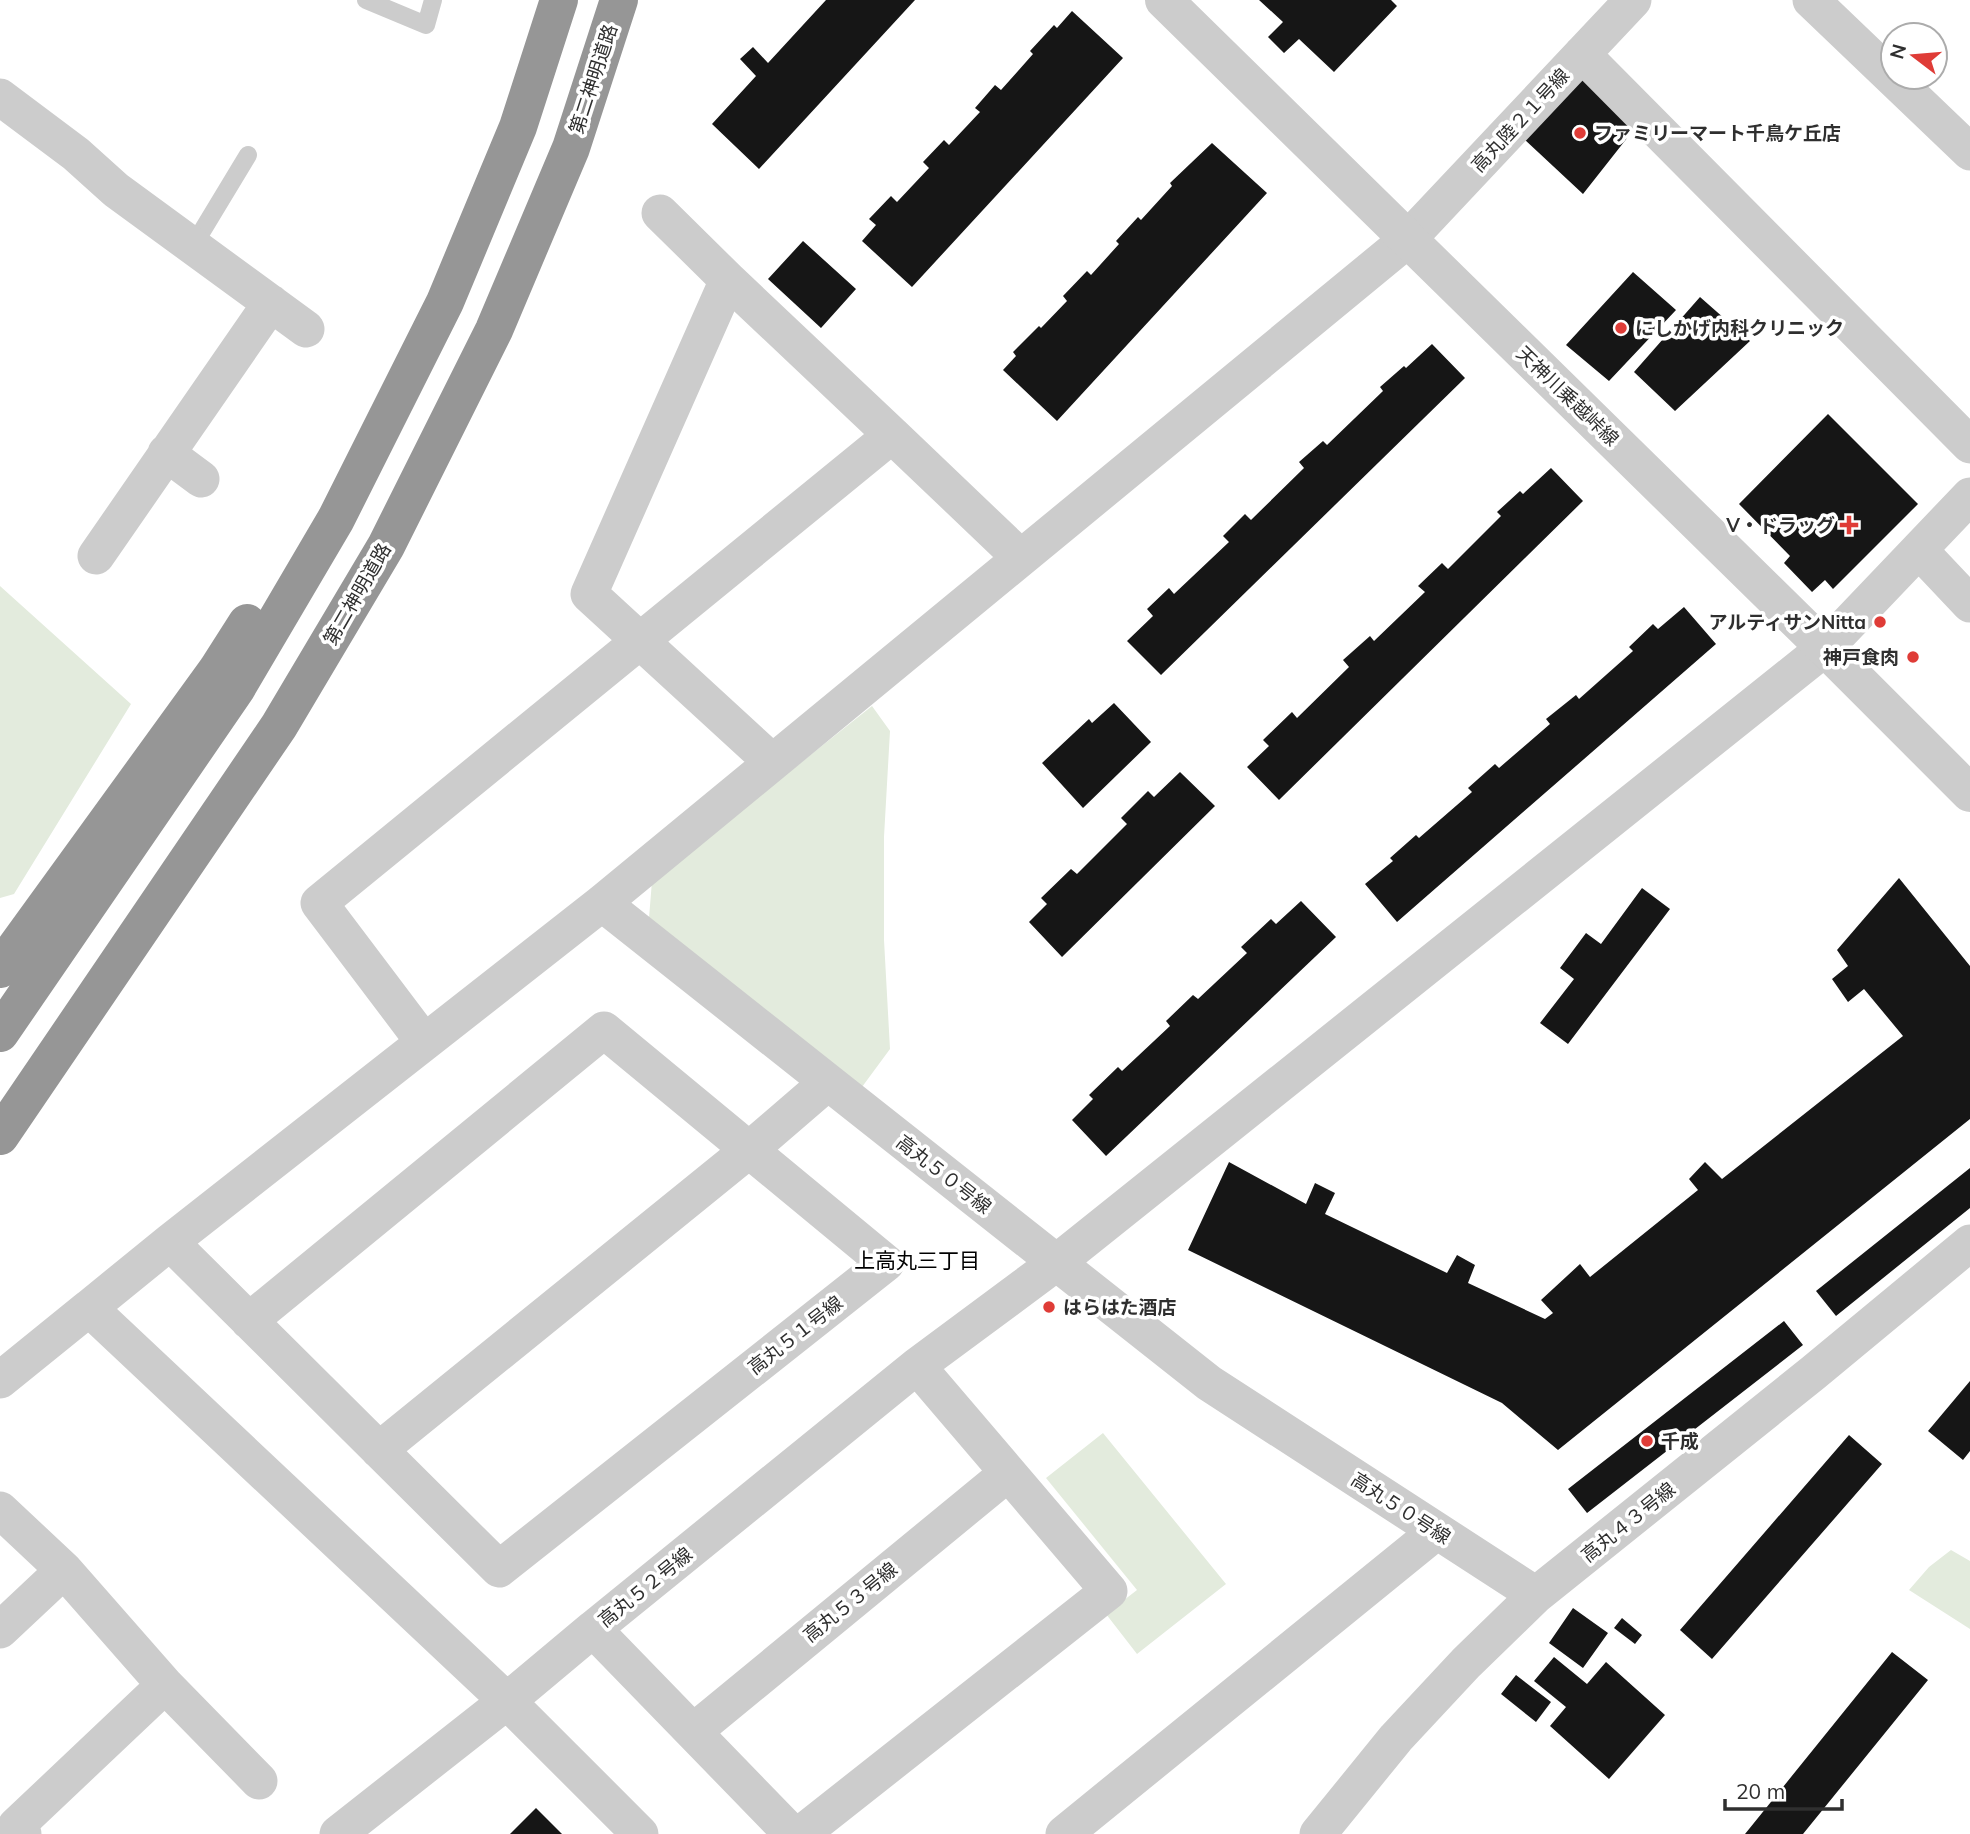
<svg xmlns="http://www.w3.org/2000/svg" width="1970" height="1834" viewBox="0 0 1970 1834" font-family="Mulish,'Noto Sans JP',sans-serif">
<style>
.green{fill:#e3ebdd}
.building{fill:#161616}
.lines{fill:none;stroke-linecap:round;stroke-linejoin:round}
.service{stroke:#ccc;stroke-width:18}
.minor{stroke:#ccc;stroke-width:37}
.tertiary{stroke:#ccc;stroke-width:38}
.motorway{stroke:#969696;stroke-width:38}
.poi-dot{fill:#df3c37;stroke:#fff;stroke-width:2.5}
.labels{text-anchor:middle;stroke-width:7;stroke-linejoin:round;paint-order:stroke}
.street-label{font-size:19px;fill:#2f2f2f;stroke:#fff}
.poi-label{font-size:19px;font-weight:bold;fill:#2f2f2f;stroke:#fff;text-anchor:start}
.neighbourhood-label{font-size:21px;fill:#000;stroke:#fff}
</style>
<rect width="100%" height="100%" fill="#fff"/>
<path class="green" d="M0,586L131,704L14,894L0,898Z
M872,706L890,731L884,837V940L890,1049L862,1087L649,918L652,881Z
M1103,1433L1226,1584L1137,1654L1106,1614L1137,1590L1046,1478Z
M1951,1550L1970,1561V1629L1909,1590L1929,1567Z"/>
<path class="building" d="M826,0H915L759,169L712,124L756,76L740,59L753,47L768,63Z
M1259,0H1391L1397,6L1334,72L1299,39L1284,53L1268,37L1283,22Z
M1072,11L1123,58L912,287L862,241L876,225L869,219L891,196L897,202L929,168L923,162L944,140L949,145L980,112L975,108L995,85L1001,90L1033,54L1030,51L1054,25L1057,28Z
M1580,77L1635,128L1583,194L1523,138Z
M1212,143L1267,193L1057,421L1003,370L1016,356L1013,352L1039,326L1041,328L1067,301L1063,296L1087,271L1091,275L1119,244L1116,241L1138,217L1141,220L1172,186L1170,183Z
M803,241L856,289L821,328L768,279Z
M1633,272L1676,310L1609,381L1566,345Z
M1700,297L1750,341L1675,411L1634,372Z
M1432,344L1465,378L1161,675L1127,641L1153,616L1147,609L1169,588L1174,594L1229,542L1223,536L1245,514L1251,520L1304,468L1299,462L1323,441L1327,445L1383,391L1380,387L1404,366L1406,368Z
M1828,414L1918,504L1833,589L1825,580L1812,592L1784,563L1790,556L1739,504Z
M1551,468L1583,501L1279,800L1247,767L1269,746L1263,740L1292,712L1297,718L1349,667L1343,660L1370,636L1374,641L1425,592L1418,586L1442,563L1448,569L1501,516L1497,512L1520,491L1523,494Z
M1684,607L1716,644L1397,922L1365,884L1393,861L1390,858L1416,835L1419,838L1472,792L1468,788L1495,764L1499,768L1550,724L1546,719L1576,695L1579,699L1633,651L1629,647L1653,624L1658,629Z
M1114,703L1151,742L1083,808L1042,763L1089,719L1092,723Z
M1180,772L1215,806L1062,957L1029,922L1047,904L1041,898L1071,869L1077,874L1127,824L1121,818L1148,791L1154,797Z
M1899,878L1970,966V1119L1558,1450L1502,1403L1188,1250L1229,1162L1306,1204L1315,1183L1335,1193L1325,1214L1447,1273L1457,1255L1475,1265L1468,1283L1545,1319L1553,1313L1541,1300L1580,1264L1590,1277L1698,1190L1689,1179L1705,1162L1722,1179L1903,1036L1864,989L1848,1002L1832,979L1848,966L1837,950Z
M1642,888L1670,909L1568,1044L1540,1023L1574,979L1560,968L1586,933L1601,944Z
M1301,901L1336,937L1106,1156L1072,1120L1093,1099L1089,1095L1118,1067L1122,1071L1170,1026L1166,1021L1193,995L1198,999L1247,953L1241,947L1271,919L1276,924Z
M1970,1168V1208L1836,1316L1816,1291Z
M1784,1321L1803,1345L1587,1513L1568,1489Z
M1970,1381V1451L1963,1460L1928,1431Z
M1849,1435L1882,1464L1712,1659L1680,1630Z
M1573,1608L1608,1633L1583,1668L1549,1643Z
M1622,1618L1642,1635L1635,1644L1614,1628Z
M1892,1652L1928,1680L1803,1834H1745Z
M1554,1657L1587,1684L1606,1662L1665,1715L1609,1779L1550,1726L1566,1707L1534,1681Z
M1516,1675L1551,1702L1536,1722L1501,1694Z
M536,1808L562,1834H510Z"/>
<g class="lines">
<path class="service" d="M366,0L426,25L433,0
M193,246L248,155"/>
<path class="minor" d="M1811,0L1970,152
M1582,54L1970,445
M0,97L76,154L116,190L306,329
M660,213L728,280L589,594L772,762
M728,280L892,435
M166,453L201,479
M1919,550L1970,604
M96,556L271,303
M602,903L828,1082
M424,1042L319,903L892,435L1021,558
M170,1242L499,1569L886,1263L604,1030L249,1321
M0,1380L89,1308
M379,1450L749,1150L828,1082L1209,1383L1536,1595
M0,1510L64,1570L165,1685L259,1781
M0,1630L64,1570
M693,1732L1008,1473
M23,1834L16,1826L165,1685
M338,1834L507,1701L593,1629
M640,1834L507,1701L89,1308L170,1242L602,903L1407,240L1633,0
M792,1834L593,1629L917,1366L1056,1263L1825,648L1970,496
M801,1834L1109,1591L917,1366
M1064,1834L1437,1531
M1318,1834L1396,1738L1466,1663L1536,1595L1813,1373L1970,1243"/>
<path class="tertiary" d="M1164,0L1825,648L1970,793"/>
<path class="motorway" d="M0,969L217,670L247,623
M0,1033L236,689L336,519L445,302L518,127L559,0
M0,1136L279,726L386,546L494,330L571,148L619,0"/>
</g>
<g class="poi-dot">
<circle cx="1580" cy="133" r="7"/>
<circle cx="1621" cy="328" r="7"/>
<path d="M1845.5 514.5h7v7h7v7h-7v7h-7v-7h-7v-7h7z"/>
<circle cx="1880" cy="622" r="7"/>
<circle cx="1913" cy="657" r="7"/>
<circle cx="1049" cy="1307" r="7"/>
<circle cx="1647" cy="1441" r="7"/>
</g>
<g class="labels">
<g class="street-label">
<text transform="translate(593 79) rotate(-72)" y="7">第二神明道路</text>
<text transform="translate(1520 120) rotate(-47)" y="7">高丸陸２１号線</text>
<text transform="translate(1568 396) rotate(44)" y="7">天神川乗越峠線</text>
<text transform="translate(357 594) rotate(-60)" y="7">第二神明道路</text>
<text transform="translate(944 1174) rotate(38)" y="7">高丸５０号線</text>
<text transform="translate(795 1335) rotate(-38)" y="7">高丸５１号線</text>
<text transform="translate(1401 1508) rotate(33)" y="7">高丸５０号線</text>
<text transform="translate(1628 1522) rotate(-39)" y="7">高丸４３号線</text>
<text transform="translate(645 1587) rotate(-39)" y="7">高丸５２号線</text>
<text transform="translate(850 1602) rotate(-39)" y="7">高丸５３号線</text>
</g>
<g class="poi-label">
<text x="1594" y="140">ファミリーマート千鳥ケ丘店</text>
<text x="1635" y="335">にしかげ内科クリニック</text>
<text x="1835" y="532" text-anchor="end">V・ドラッグ</text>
<text x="1866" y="629" text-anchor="end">アルティサンNitta</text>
<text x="1899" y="664" text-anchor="end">神戸食肉</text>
<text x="1063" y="1314">はらはた酒店</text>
<text x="1661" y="1448">千成</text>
</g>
<g class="neighbourhood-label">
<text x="917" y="1268">上高丸三丁目</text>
</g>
</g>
<g transform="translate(1914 56) rotate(286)"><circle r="33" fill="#ffffff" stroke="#acacac" stroke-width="2"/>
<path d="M0-5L12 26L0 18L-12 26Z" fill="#df3c37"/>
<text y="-10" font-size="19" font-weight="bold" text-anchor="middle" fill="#2f2f2f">N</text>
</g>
<path d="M1725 1799v10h117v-10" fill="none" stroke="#2f2f2f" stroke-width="3.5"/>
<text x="1736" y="1799" font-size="21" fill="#2f2f2f" stroke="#ffffff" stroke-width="5" paint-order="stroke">20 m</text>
</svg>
